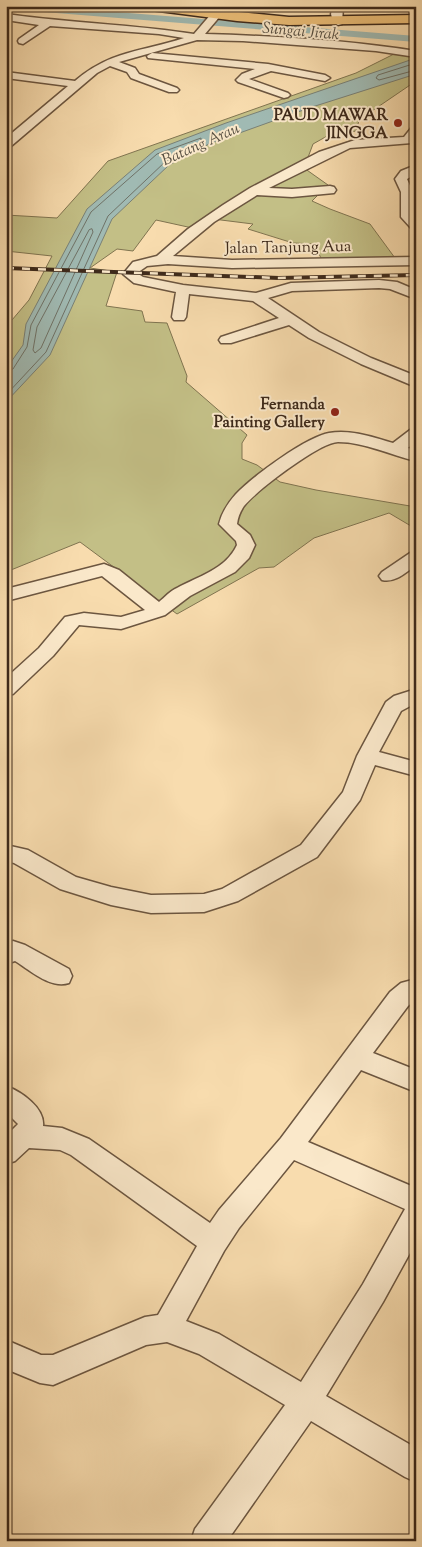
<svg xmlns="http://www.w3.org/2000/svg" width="422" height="1547" viewBox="0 0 422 1547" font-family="'Sorts Mill Goudy',serif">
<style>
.green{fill:#c3bf86;stroke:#807450}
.water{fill:#a0bab3;stroke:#798076}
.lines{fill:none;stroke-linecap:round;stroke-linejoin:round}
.shore{stroke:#6f7267;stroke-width:1}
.canal{fill:#a0bab3;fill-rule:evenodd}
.minor-casing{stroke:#6c5640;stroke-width:3}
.major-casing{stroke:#3e2a1b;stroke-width:3}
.minor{fill:#fae8ca;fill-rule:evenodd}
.major{fill:#ecbe77;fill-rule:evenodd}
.rail-casing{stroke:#3e2a1b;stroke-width:4}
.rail{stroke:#fae8ca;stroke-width:2.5;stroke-dasharray:8;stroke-linecap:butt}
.poi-dot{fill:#8f2418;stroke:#fae8ca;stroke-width:2}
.labels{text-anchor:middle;stroke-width:4;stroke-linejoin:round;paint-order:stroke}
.far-water-label{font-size:16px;font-style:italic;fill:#564e41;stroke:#fae8ca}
.far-poi-label{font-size:16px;font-weight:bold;fill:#3e2a1b;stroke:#fae8ca;text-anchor:end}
.far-street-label{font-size:16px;fill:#3e2a1b;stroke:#fae8ca}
</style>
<rect width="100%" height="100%" fill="#f8dcae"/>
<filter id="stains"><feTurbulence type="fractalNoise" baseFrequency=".004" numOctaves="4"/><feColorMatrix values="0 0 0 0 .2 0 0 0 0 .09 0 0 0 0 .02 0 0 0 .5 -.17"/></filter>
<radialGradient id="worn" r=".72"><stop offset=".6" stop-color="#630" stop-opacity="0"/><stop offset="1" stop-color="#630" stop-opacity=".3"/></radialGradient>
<path class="green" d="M394,54L416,57V81L369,113L360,117L356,131L329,135L313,144L304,168L328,185L312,201L330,209L370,224L395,258L322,260L314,244L293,243L248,229L253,224L213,219L197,229L156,220L133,251L117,249L90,268L117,272L106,306L142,311L145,322L167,323L187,376L186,382L247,435L242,443V459L257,465L280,482L316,490L416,507V529L389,513L314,538L274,567L259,568L177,614L80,542L6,572V327L29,300L52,256L6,251V215L57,218L108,161L356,73Z"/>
<path class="water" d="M416,58V74L309,108L209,144L169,165L112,219L50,355L6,402V369L23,345L26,324L87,209L155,150L226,123Z"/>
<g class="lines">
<path class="shore" d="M416,63L378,75L376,78L379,80L416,70
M92,229L93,232L41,348L35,353L33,350L37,327L89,230Z
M6,372L13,369L27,347L31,325L91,212L157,154L201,138V142L166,161L108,216L46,352L6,395"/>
<path class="canal" d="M6,6H42L416,36V42L6,9Z"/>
<defs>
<path id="minor" d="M333,6H343L342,24L338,25L333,22L331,14Z
M216,12L221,15L205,34C275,36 346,40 416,51V57L376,51L243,41L197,40L119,62L135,68L139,74L177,88L179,90L177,92H169L131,78L127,72L110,66L97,73L10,147L6,148V138L68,86L6,78V72L75,81C111,50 142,52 184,38L159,34L50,26L23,44L19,43L18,41L19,39L39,25L6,20V14C69,23 132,24 194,34L212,13Z
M152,53L268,64L325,75L330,78L325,81L271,71L249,79L288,93L290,95L288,97L284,98L238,82L236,80L242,74L255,69L148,58L147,56Z
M416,126V138L412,143L350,148L269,188L292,189L330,186L334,187L336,190L334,193L292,197L257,195L214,222L173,256L232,260L416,257V265L232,268L168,264L147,266L137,273L143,277L183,285L256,293L291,283L379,280L397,282L416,290V299L390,289L379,288L292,291L268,298L319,332L371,358L416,376V387L361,364L309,338L289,325L231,343H221L219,340L221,337L279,318L253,301L189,294L186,317L184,320H174L172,317L176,292L134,283L123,274L133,262L157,256L188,229L223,205L250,188L319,152L355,140L404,137L412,127Z
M416,165V174L407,179L413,192L416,229L411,228L401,217V192L395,179L401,171Z
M416,428V441L408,448L416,450V461C390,455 365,442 338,442C320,442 256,491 244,506C240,512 238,517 237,524L250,535L255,545L249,558L235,572L190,596L165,615L121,629L79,625L53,656L13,694L6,695V678L39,648L65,617L84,613L121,617L145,610L102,576L6,601V589L104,564L119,570L159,602C165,597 170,591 177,588C199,576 226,569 237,545L236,541L219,524C222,512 228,503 236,494C252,477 306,437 329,433C350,429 373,437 393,443L410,430Z
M416,552V565C405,573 395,583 382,580L379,576L382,572L410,553Z
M416,689V703L401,711L379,752L416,762V776L375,765L360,800L317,857L238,901L204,912L151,913L111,905L60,889L14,863L6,861V845L28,850L76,877L111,887L151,895L204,894L222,889L301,845L343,792L357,756L386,702L394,696Z
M13,941L25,945L69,969L72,976L69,983C50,989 30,970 15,961L6,964V943Z
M416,979V999L408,1006L373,1053L416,1070V1092L361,1070L308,1142L416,1188V1242L383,1302L326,1396L416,1448V1482L405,1477L311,1421L227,1541H191L195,1529L285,1405L199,1354L167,1342L146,1345L53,1385L40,1383L6,1369V1340L41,1355H53L145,1317L158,1315L197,1246L71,1155L60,1150L29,1148L15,1161L6,1164V1136L18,1124L6,1112V1086C22,1092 45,1108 43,1126L62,1128L89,1139L210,1223L219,1210L281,1138L390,992L401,983ZM294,1160L405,1209L363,1284L301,1382L219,1334L186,1321L224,1251L239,1228Z"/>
<path id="major" d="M145,6H181L289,17L416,15V23L289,25L237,21L151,10Z"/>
</defs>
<use href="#minor" class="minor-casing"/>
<use href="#major" class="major-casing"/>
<use href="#minor" class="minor"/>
<use href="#major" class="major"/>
<defs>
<path id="rail" d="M6,268L279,278L416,275"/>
</defs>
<use href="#rail" class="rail-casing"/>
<use href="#rail" class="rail"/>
</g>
<g class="poi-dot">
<circle cx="398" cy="123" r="5"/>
<circle cx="335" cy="412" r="5"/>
</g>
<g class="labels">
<g class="far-water-label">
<text transform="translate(301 30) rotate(5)" y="6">Sungai Jirak</text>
<text transform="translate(200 143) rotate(-24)" y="6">Batang Arau</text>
</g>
<g class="far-poi-label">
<text x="388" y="120">PAUD MAWAR<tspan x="388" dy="18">JINGGA</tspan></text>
<text x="325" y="409">Fernanda<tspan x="325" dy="18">Painting Gallery</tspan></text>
</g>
<g class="far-street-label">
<text transform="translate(288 246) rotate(-1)" y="6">Jalan Tanjung Aua</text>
</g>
</g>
<rect width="422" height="1547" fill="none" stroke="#f8dcae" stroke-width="25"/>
<rect x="8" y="8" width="407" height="1532" fill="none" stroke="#3e2a1b" stroke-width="2.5"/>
<rect x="12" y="12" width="397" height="1522" fill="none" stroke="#3e2a1b"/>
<rect width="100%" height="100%" filter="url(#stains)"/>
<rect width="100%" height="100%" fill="url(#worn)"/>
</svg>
